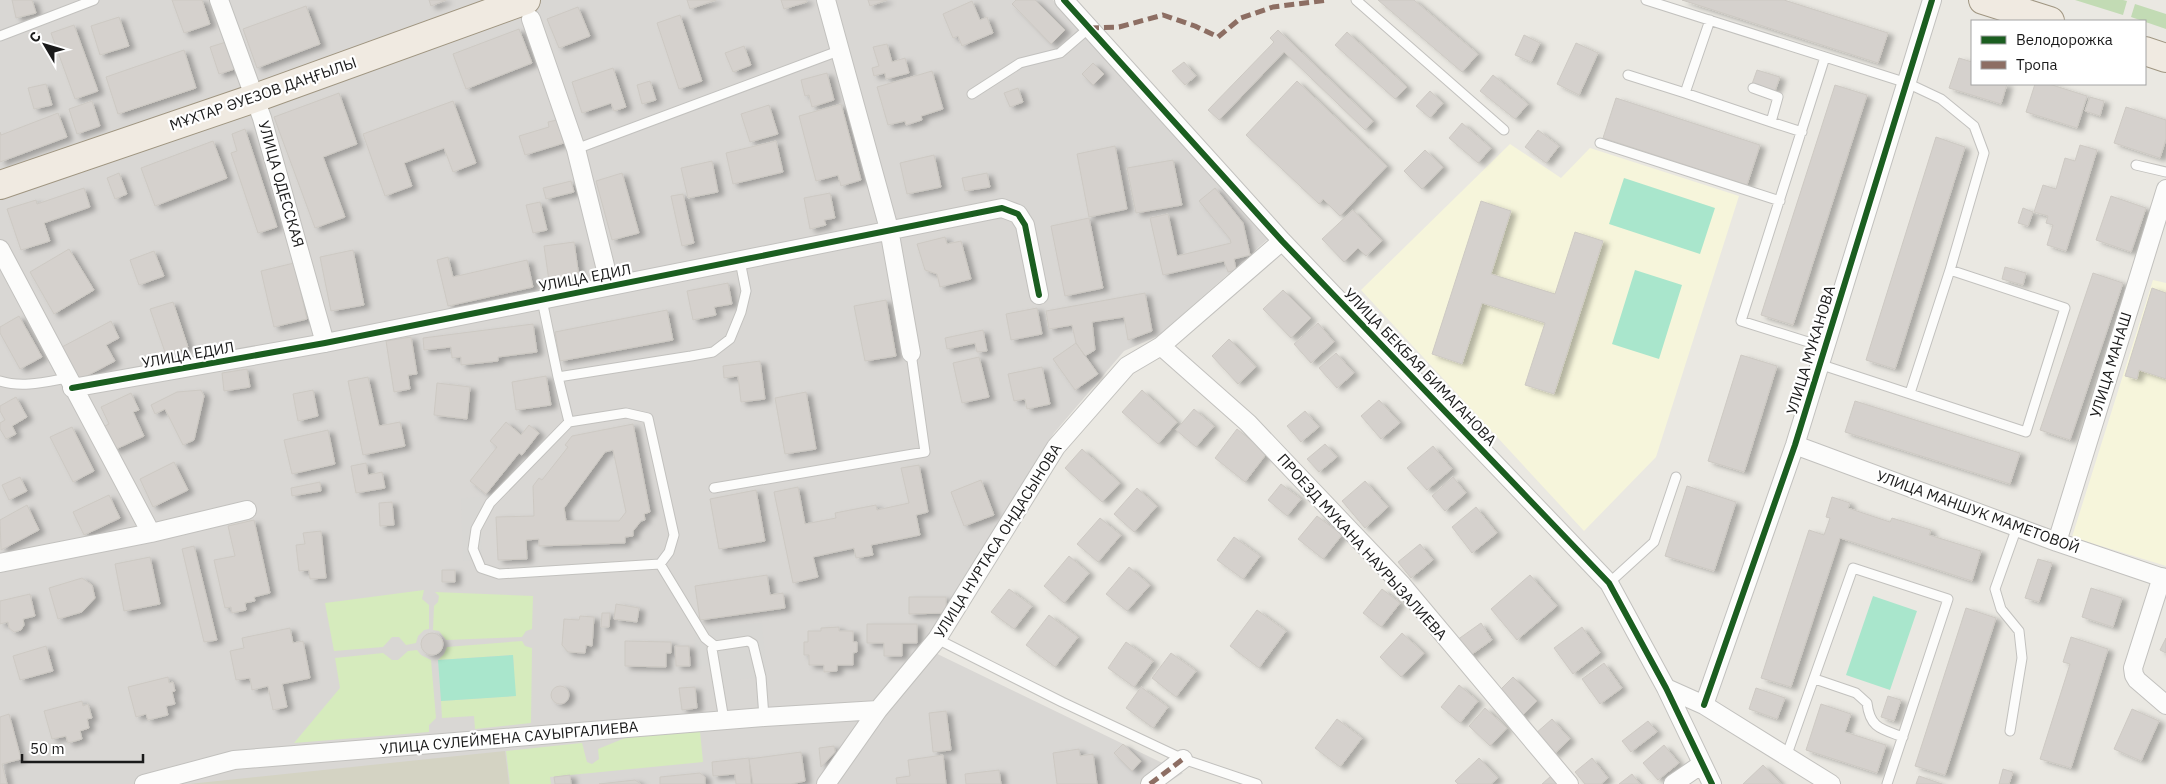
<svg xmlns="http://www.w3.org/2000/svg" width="2166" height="784" viewBox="0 0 2166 784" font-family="'IBM Plex Sans',sans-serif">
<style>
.residential{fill:#d9d7d4}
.education{fill:#f6f5db}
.construction{fill:#d4d3c3}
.grass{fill:#d6ebbd}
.forest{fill:#c2dbb4}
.pitch{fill:#a9e6cc}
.parking{fill:#d8d7d4}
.building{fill:#d5d1cd;stroke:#cdc9c3;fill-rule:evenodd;filter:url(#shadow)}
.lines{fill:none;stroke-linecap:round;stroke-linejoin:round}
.lane-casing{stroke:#c2c1be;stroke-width:11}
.street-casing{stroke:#c2c1be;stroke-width:20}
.primary-casing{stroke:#9f9580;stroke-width:30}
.lane{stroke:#fcfcfb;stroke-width:9}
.street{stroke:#fcfcfb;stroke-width:18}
.primary{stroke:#f0eae1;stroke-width:28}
.quiet{stroke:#8d6e63;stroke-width:5;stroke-dasharray:10 5;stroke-linecap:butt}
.cycleway-casing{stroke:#fff;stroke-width:9}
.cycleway{stroke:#1b5e20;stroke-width:6}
.labels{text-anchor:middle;stroke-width:4.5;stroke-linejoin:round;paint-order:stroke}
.street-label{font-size:15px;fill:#1a1a1a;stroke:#fff}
</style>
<defs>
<filter id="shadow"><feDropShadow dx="5.5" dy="3" stdDeviation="2.5" flood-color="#0004"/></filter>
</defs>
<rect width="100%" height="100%" fill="#eae8e2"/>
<path class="residential" d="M0,0H1053L1268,239L1158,336L1124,351L1054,433L923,647L1183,773L1166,784H0Z"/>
<path class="education" d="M1510,144L1561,178L1590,148L1739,196L1656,457L1584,531L1361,290Z
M2153,280L2166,283V566L2072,537Z"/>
<path class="construction" d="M505,751L509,784H189Z"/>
<path class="grass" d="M424,590L422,599L429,605V629L424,630L418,636L416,643L406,645L399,637H392L383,647L334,651L325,603Z
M435,592L533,596L532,629L526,631L522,637L446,640L439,631L433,630L434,606L438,602L439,596Z
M522,641L525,646L532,648L531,723L475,729L474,716L442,718L441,701L515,696L513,655L438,660L444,654L447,647Z
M417,650L421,655L431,660L436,718L429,725V732L294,743L340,688L335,658L383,653L392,660H398L408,651Z
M700,731L703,762L550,777L551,784H510L506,751L582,743L587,762L592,764L599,759L598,749L625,738Z"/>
<path class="forest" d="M2075,0H2123L2127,1L2123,15Z
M2135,4L2166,14V29L2131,17Z"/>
<path class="pitch" d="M1624,178L1715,208L1700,254L1609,224Z
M1635,270L1682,285L1659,359L1612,344Z
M1873,596L1917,611L1890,690L1846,675Z
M513,655L516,696L441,701L438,660Z"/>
<path class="parking" d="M480,497L482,560L463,561L461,498Z
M762,623L767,677L715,681L714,665L697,667L694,635L702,628Z"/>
<path class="building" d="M12,0H32L36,13L16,18Z
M172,0H202L210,24L184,33Z
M429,0H446L431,6Z
M687,0H716L690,9Z
M781,0H806L807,2L784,9Z
M868,0H887L870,6Z
M1016,0H1035L1065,30L1051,44L1012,4Z
M1378,0H1414L1478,54L1462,72Z
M1682,0H1784L1888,33L1878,63Z
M972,1L980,20L987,17L993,33L962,46L958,36L953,38L943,14Z
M306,6L320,44L257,68L243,29Z
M578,7L590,36L559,48L547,19Z
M680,15L702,81L679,89L657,23Z
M119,17L129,46L100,55L91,26Z
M74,25L98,91L75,99L51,33Z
M519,29L532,63L466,89L453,54Z
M1278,30L1373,121L1365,130L1284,52L1219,120L1208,110L1274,42L1270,38Z
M1347,32L1407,87L1395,99L1335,45Z
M1524,35L1540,43L1531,62L1515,55Z
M226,42L235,69L219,74L210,47Z
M1576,43L1598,53L1579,95L1557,84Z
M887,44L892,62L905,58L909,73L886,79L885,73L874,76L872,68L879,66L873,47Z
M744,46L751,65L733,72L725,53Z
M184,50L196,88L118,114L106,77Z
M1959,58L1972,62V84H2007L2001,104L1949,88Z
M1184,62L1196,76L1185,85L1172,71Z
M1093,63L1104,74L1093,85L1082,74Z
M613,68L626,107L614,111L611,103L582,113L572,82Z
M1757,70L1780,77L1775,91L1752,84Z
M932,71L943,109L921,116L922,120L906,125L905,121L888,125L877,87Z
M827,73L834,100L812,107L809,95L805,96L801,80Z
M1493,75L1528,104L1515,119L1480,91Z
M650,81L656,100L642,104L637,85Z
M1297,81L1387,166L1340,216L1323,199L1319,204L1246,135Z
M46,84L52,105L34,109L28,88Z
M2035,84H2049L2087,96L2077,128L2026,112Z
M1835,85L1867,95L1793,325L1761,315Z
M1018,88L1023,102L1010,107L1004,93Z
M1430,91L1443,103L1430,118L1416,106Z
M339,93L357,144L323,157L345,217L315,228L274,117Z
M2090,97L2104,101L2100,116L2085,111Z
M1616,98L1760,145L1747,185L1603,138Z
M92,101L100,126L77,134L69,109Z
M453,101L476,163L453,172L444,148L404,163L412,186L385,196L363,134Z
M841,104L861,180L841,186L838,175L816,181L799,116Z
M769,105L778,134L750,142L741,114Z
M2126,107L2166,120V139L2160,158L2114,143Z
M58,113L67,137L0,162V132L1,135Z
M557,120L564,143L525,155L519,136L549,127L548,122Z
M1462,123L1491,148L1478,163L1449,138Z
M245,129L277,227L258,233L231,153L237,151L232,134Z
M1538,130L1559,146L1546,163L1525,147Z
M1936,137L1965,147L1895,369L1866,360Z
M213,141L227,178L155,206L141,168Z
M776,141L783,172L733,184L726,153Z
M2080,145L2097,150L2066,251L2047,245L2053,225L2046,223L2048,216L2034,212L2043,185L2056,189L2065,158L2075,161Z
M1115,146L1127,209L1089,217L1077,154Z
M1425,150L1443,167L1422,189L1404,171Z
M934,155L941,187L907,194L900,163Z
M1173,160L1182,205L1136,213L1127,168Z
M712,161L718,192L688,198L681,168Z
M119,173L127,194L115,199L107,178Z
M622,173L639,233L612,240L596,181Z
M987,173L990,187L965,191L962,178Z
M571,181L574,192L546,199L543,188Z
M84,188L90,207L44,223L50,241L21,250L7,209L36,200L37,204Z
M1215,188L1243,223L1250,255L1234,259L1236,270L1228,272L1224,261L1163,275L1150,218L1168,214L1177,256L1231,243L1230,239L1199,201Z
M830,193L835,218L824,220L826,225L810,229L804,198Z
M683,194L694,243L682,246L671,196Z
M2111,196L2146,208L2131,252L2096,240Z
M1481,201L1511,211L1491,274L1555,294L1575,232L1603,241L1554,394L1525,385L1545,323L1482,303L1462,364L1432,354Z
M540,202L547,230L533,233L526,205Z
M2023,208L2033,212L2028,226L2018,223Z
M1353,210L1382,241L1366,256L1358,248L1344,262L1322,239Z
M1089,218L1103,288L1065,296L1051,226Z
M945,237L947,244L961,241L971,279L940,287L937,274L925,270L917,244Z
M574,242L579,277L549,281L544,246Z
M69,249L94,290L54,314L30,272Z
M353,250L364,305L331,311L320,257Z
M154,251L164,276L139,285L130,260Z
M448,257L453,277L527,260L533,287L448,306L437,260Z
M294,263L307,319L274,327L261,271Z
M2005,267L2026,273L2023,285L2002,279Z
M2093,273L2123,283L2070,440L2040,430Z
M728,283L732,304L714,307L716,315L693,320L687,291Z
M2152,288L2166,293V379L2139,370L2137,379L2125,376Z
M1283,290L1311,318L1291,338L1263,309Z
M1145,293L1152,331L1128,340L1124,317L1092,322L1095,350L1085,356L1076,343L1072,325L1049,329L1046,311Z
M886,300L896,356L865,361L854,306Z
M173,302L188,347L166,355L150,309Z
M1037,308L1042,334L1011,340L1006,314Z
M667,310L673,340L560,361L555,332Z
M19,316L42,357L20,369L0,333V327Z
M111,321L119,338L106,345L115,361L79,380L62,347Z
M1318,323L1334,342L1311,363L1294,344Z
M533,324L537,352L498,357V361L461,365V357L452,358L451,347L424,350L423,338Z
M983,330L987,351L977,352L975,343L947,349L945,338Z
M411,337L417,374L408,375L410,389L394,392L386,341Z
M1229,339L1256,367L1238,384L1212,356Z
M1076,343L1098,374L1075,390L1053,359Z
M1336,353L1354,373L1337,388L1319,368Z
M1741,355L1777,366L1744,472L1708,461Z
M979,357L989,397L962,403L953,363Z
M760,361L765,399L741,402L738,376L724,378L723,366Z
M1042,367L1050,404L1027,409L1025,399L1014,401L1008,374Z
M247,369L250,387L224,391L222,373Z
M546,376L551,405L516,410L512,382Z
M368,377L379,426L400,422L405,446L363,455L348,381Z
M437,383L470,387L467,419L434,415Z
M201,390L204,396L194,440L183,445L165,409L155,414L151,405L177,392Z
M313,390L318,416L298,421L293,394Z
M1142,390L1177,422L1158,444L1122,412Z
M806,392L816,449L785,454L775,398Z
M131,393L139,410L133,412L144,436L114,450L103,427L109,424L101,407Z
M16,397L27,417L12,426L16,434L6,439L0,429V423L5,420L0,411V406Z
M1379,400L1400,423L1381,439L1361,416Z
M1855,401L2020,453L2010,484L1845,432Z
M1194,409L1214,426L1196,447L1176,430Z
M1305,411L1319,427L1301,442L1287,426Z
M506,422L521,435L529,425L539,433L522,455L519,453L486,494L470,481L497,447L490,441Z
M633,424L650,512L644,514L645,520L641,521L633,531V536L625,537V543L539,546V539L526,540L527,559L498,560L496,517L534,516L533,486L539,478L542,480L568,447L565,445L572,436ZM613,450L626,512L619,521H566L564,508L605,452Z
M72,427L94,471L73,482L50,437Z
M1237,429L1267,453L1245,482L1215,458Z
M328,430L335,464L292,474L284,440Z
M1325,444L1337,457L1319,472L1307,459Z
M1433,446L1452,469L1427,490L1407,468Z
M1082,449L1120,483L1102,502L1065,468Z
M174,462L188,490L153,507L140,479Z
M366,463L368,475L382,472L385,488L356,493L351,466Z
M919,465L928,512L916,515L920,535L871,545L873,555L856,558L854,548L813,557L818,577L793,583L774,492L798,487L805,524L836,518L835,513L876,505L877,510L909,503L901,468Z
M20,477L27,491L9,500L2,485Z
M1453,477L1466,493L1445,511L1432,496Z
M981,480L994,515L964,526L951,492Z
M1365,481L1388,507L1365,528L1342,501Z
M320,482L321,491L292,496L291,488Z
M1281,484L1301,499L1287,516L1268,500Z
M1687,486L1736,502L1714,571L1665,556Z
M1137,488L1157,506L1134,532L1114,514Z
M756,490L765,541L719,549L710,499Z
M109,495L120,518L84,535L73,512Z
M1832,497L1850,503L1848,508L1890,522L1892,518L1931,530L1929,535L1981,551L1972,581L1840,538L1791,687L1761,678L1809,530L1824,535L1830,518L1826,517Z
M392,502L394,525L380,526L379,503Z
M27,505L39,530L1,550L0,520Z
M1476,507L1497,533L1472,553L1452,527Z
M1317,516L1342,535L1323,559L1298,539Z
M1100,518L1121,535L1098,562L1077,544Z
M254,520L270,593L254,597L255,601L245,603L246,610L232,613L231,607L225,608L214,560L235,556L228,526Z
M321,531L326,578L310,579L309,570L299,571L296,545L305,544L303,533Z
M1234,537L1260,556L1243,579L1217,560Z
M1420,544L1433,560L1411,578L1398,562Z
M194,546L217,640L204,642L182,549Z
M1069,556L1089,573L1064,603L1044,586Z
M150,557L160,604L124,611L115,564Z
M2038,559L2052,563L2039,602L2025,598Z
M1129,567L1150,585L1127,611L1106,594Z
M442,570H455V582H442Z
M767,575L770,595L783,593L785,608L700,620L695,586Z
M1530,575L1557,606L1517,640L1491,609Z
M82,578L92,585L95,598L82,612L58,619L49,588Z
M2091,588L2122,598L2113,627L2082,617Z
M1009,589L1032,606L1014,629L991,612Z
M1382,589L1400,603L1381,627L1363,613Z
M30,594L35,616L23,619L24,625L21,630L14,632L9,628L8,622L0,624V601Z
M909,597H946V613L909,614Z
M616,604L639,608L637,622L614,619Z
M1966,608L1996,618L1945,775L1915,766Z
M1257,610L1286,631L1259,668L1230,646Z
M602,613H610L609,627H601Z
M1049,615L1078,637L1055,667L1026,645Z
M580,616L594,617L592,646L586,645L585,653L568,652L562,645L564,619L579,620Z
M1481,623L1492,640L1468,657L1457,640Z
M867,624H917V643H902V656H884V643H867Z
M839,627V631H853V642H857V652L853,653V665H837V671L824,672V665H809V655H804V642H808V631H821V628Z
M1582,627L1600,653L1573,674L1554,648Z
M290,628L293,643L303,641L310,678L282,684L287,707L273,710L268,686L252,690L250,678L236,680L230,651L244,648L242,638Z
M1402,633L1424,653L1401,677L1380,657Z
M421 644a11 11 0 1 1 22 0a11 11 0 1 1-22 0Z
M2071,637L2108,649L2071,768L2040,759L2070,664L2063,662Z
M2166,638V653L2160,650Z
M625,641L671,642V653H666V667L625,666Z
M1126,642L1153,661L1134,687L1108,668Z
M46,646L53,671L20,680L13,656Z
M675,646H689L690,666H676Z
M1171,653L1196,671L1176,697L1152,678Z
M1604,663L1622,688L1600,704L1582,679Z
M168,677L169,683L173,682L175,691L172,692L175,704L166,706L168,715L148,720L146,714L136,717L128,687Z
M1513,677L1537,701L1520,718L1496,694Z
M1459,685L1478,701L1460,723L1441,707Z
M551 695a9 9 0 1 1 18 0a9 9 0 1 1-18 0Z
M695,687L697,708L682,710L679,688Z
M1141,687L1168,707L1153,728L1126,708Z
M1756,688L1785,698L1777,719L1749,709Z
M1888,696L1901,700L1894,721L1881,717Z
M82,701L83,706L88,704L92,718L87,719L89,728L80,731L82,739L68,743L66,736L52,739L44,711Z
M1821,704L1851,714L1845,732L1886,745L1877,773L1806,750Z
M1485,708L1507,728L1490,746L1469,726Z
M2132,709L2159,721L2141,761L2114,749Z
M946,711L951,750L933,752L929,713Z
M9,714L21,759L2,764L7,784H0V717Z
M1337,719L1362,738L1340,767L1315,748Z
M1552,719L1570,739L1553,755L1535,734Z
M1648,721L1657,732L1631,752L1622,741Z
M1123,744L1141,761L1132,771L1114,753Z
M1664,745L1679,763L1658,780L1643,763Z
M834,746L835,752L821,767L819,748Z
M1079,749L1080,756L1093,754L1097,784H1057L1053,753Z
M801,752L805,781L791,784H753L749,759Z
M943,755L946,784H897L896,778L910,776L908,760Z
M749,758L751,784H736L735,774L713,776L712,762Z
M1479,758L1498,778L1491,784H1458L1455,781Z
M1592,758L1608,778L1601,784H1585L1575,772Z
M1763,765L1781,784H1743Z
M2003,769L2013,772L2009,784H1999Z
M999,770L1001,784H966L965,774Z
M700,773L705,777V784H660V777Z
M1632,774L1640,784H1619Z
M570,775L571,784H555L554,777Z
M1551,776L1558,784H1542Z
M1919,776L1942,784H1916Z
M635,780L641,784H599Z"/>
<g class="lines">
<defs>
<path id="lane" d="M1356,0L1504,130
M1646,0L1907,83L1941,99L1974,126L1984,153L1950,270
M1710,20L1685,93L1771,122L1778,97L1753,88
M0,36L94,0
M1628,75L1685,93
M972,94L1020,63L1060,53L1089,28
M1771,122L1802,132
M1600,143L1780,201
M576,149L841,50
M2136,165L2166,172
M542,300L558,377L691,356L713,352L730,339L741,312L746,291L740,261
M1824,347L1741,321L1825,57
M1819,364L2026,432L2065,308L1950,270L1910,393
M558,377L569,422
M0,381C22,388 45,382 67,378
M626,413L648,418L674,535L669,552L660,564L499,574L481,568L473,549L476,529L490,503L569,422Z
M714,488L925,452L911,353
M660,564L705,638L715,646L748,641L753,644L761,677L764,717
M1609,583L1654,542L1676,477
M937,639L1062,702L1183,759L1257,784
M715,646L712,649L724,720
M1815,679L1856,693L1867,703C1870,728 1881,729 1903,737
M2010,731L2022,658L2019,631L2001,609L1995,589L2017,527
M1786,757L1853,568L1948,599L1887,784"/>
<path id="street" d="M219,0L262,118L325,343
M826,0L889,229L911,353
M1064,0L1282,241L1609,583L1666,688L1712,784
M531,19L576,149L610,286
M0,249L151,533
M1161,346L1248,423L1402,585L1569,784
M72,388L325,343L1002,208L1018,214L1025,225L1039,295
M1795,445L2057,542L2166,579
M2057,542L2166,189
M0,563L151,533L247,510
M2162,577L2133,668L2134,675L2137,680L2166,705
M1666,688L1704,705L1831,784
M1704,705L1795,445L1932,0
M144,784L234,760L764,717L878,710
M826,784L878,710L937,639L1056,447L1127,366L1161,346L1282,241
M1150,784L1183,759
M1673,784L1702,764"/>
<path id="primary" d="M1983,0L2050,21
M2145,51L2166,58
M0,185L255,98L526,0"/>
</defs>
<use href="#lane" class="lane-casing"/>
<use href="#street" class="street-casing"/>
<use href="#primary" class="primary-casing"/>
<use href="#lane" class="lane"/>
<use href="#street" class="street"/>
<use href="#primary" class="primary"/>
<path class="quiet" d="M1089,28L1119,27L1163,15L1195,26L1218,37L1241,18L1273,7L1328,0
M1150,784L1183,759"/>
<defs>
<path id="cycleway" d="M1064,0L1282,241L1609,583L1666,688L1712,784
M72,388L325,343L1002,208L1018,214L1025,225L1039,295
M1704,705L1795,445L1932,0"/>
</defs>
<use href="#cycleway" class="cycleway-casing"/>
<use href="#cycleway" class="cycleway"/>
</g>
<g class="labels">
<g class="street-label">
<text transform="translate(263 94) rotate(-19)" y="5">МҰХТАР ӘУЕЗОВ ДАҢҒЫЛЫ</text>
<text transform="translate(281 184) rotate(74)" y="5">УЛИЦА ОДЕССКАЯ</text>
<text transform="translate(585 278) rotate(-11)" y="5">УЛИЦА ЕДИЛ</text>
<text transform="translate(1811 350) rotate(-73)" y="5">УЛИЦА МУКАНОВА</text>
<text transform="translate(188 355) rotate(-10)" y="5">УЛИЦА ЕДИЛ</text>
<text transform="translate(2111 365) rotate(-73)" y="5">УЛИЦА МАНАШ</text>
<text transform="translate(1420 367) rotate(46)" y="5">УЛИЦА БЕКБАЯ БИМАГАНОВА</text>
<text transform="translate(1978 512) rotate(20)" y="5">УЛИЦА МАНШУК МАМЕТОВОЙ</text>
<text transform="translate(998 541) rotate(-58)" y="5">УЛИЦА НУРТАСА ОНДАСЫНОВА</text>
<text transform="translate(1362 547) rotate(48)" y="5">ПРОЕЗД МУКАНА НАУРЫЗАЛИЕВА</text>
<text transform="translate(509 738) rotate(-5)" y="5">УЛИЦА СУЛЕЙМЕНА САУЫРГАЛИЕВА</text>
</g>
</g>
<rect x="1971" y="20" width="175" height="65" fill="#ffffff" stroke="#a3a3a3"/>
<rect x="1981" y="36" width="25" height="8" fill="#1b5e20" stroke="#a3a3a3"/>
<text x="2016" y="45" font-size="15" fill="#1a1a1a">Велодорожка</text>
<rect x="1981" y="61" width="25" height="8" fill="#8d6e63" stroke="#a3a3a3"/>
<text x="2016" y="70" font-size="15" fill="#1a1a1a">Тропа</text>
<g transform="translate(45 45) rotate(308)" stroke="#ffffff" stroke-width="4" paint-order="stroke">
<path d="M0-4L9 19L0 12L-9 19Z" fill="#1a1a1a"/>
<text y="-8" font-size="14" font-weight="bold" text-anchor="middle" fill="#1a1a1a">С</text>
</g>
<path d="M22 754v8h121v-8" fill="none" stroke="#1a1a1a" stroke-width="2.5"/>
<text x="30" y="754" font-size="15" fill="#1a1a1a" stroke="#ffffff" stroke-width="4" paint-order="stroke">50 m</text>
</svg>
